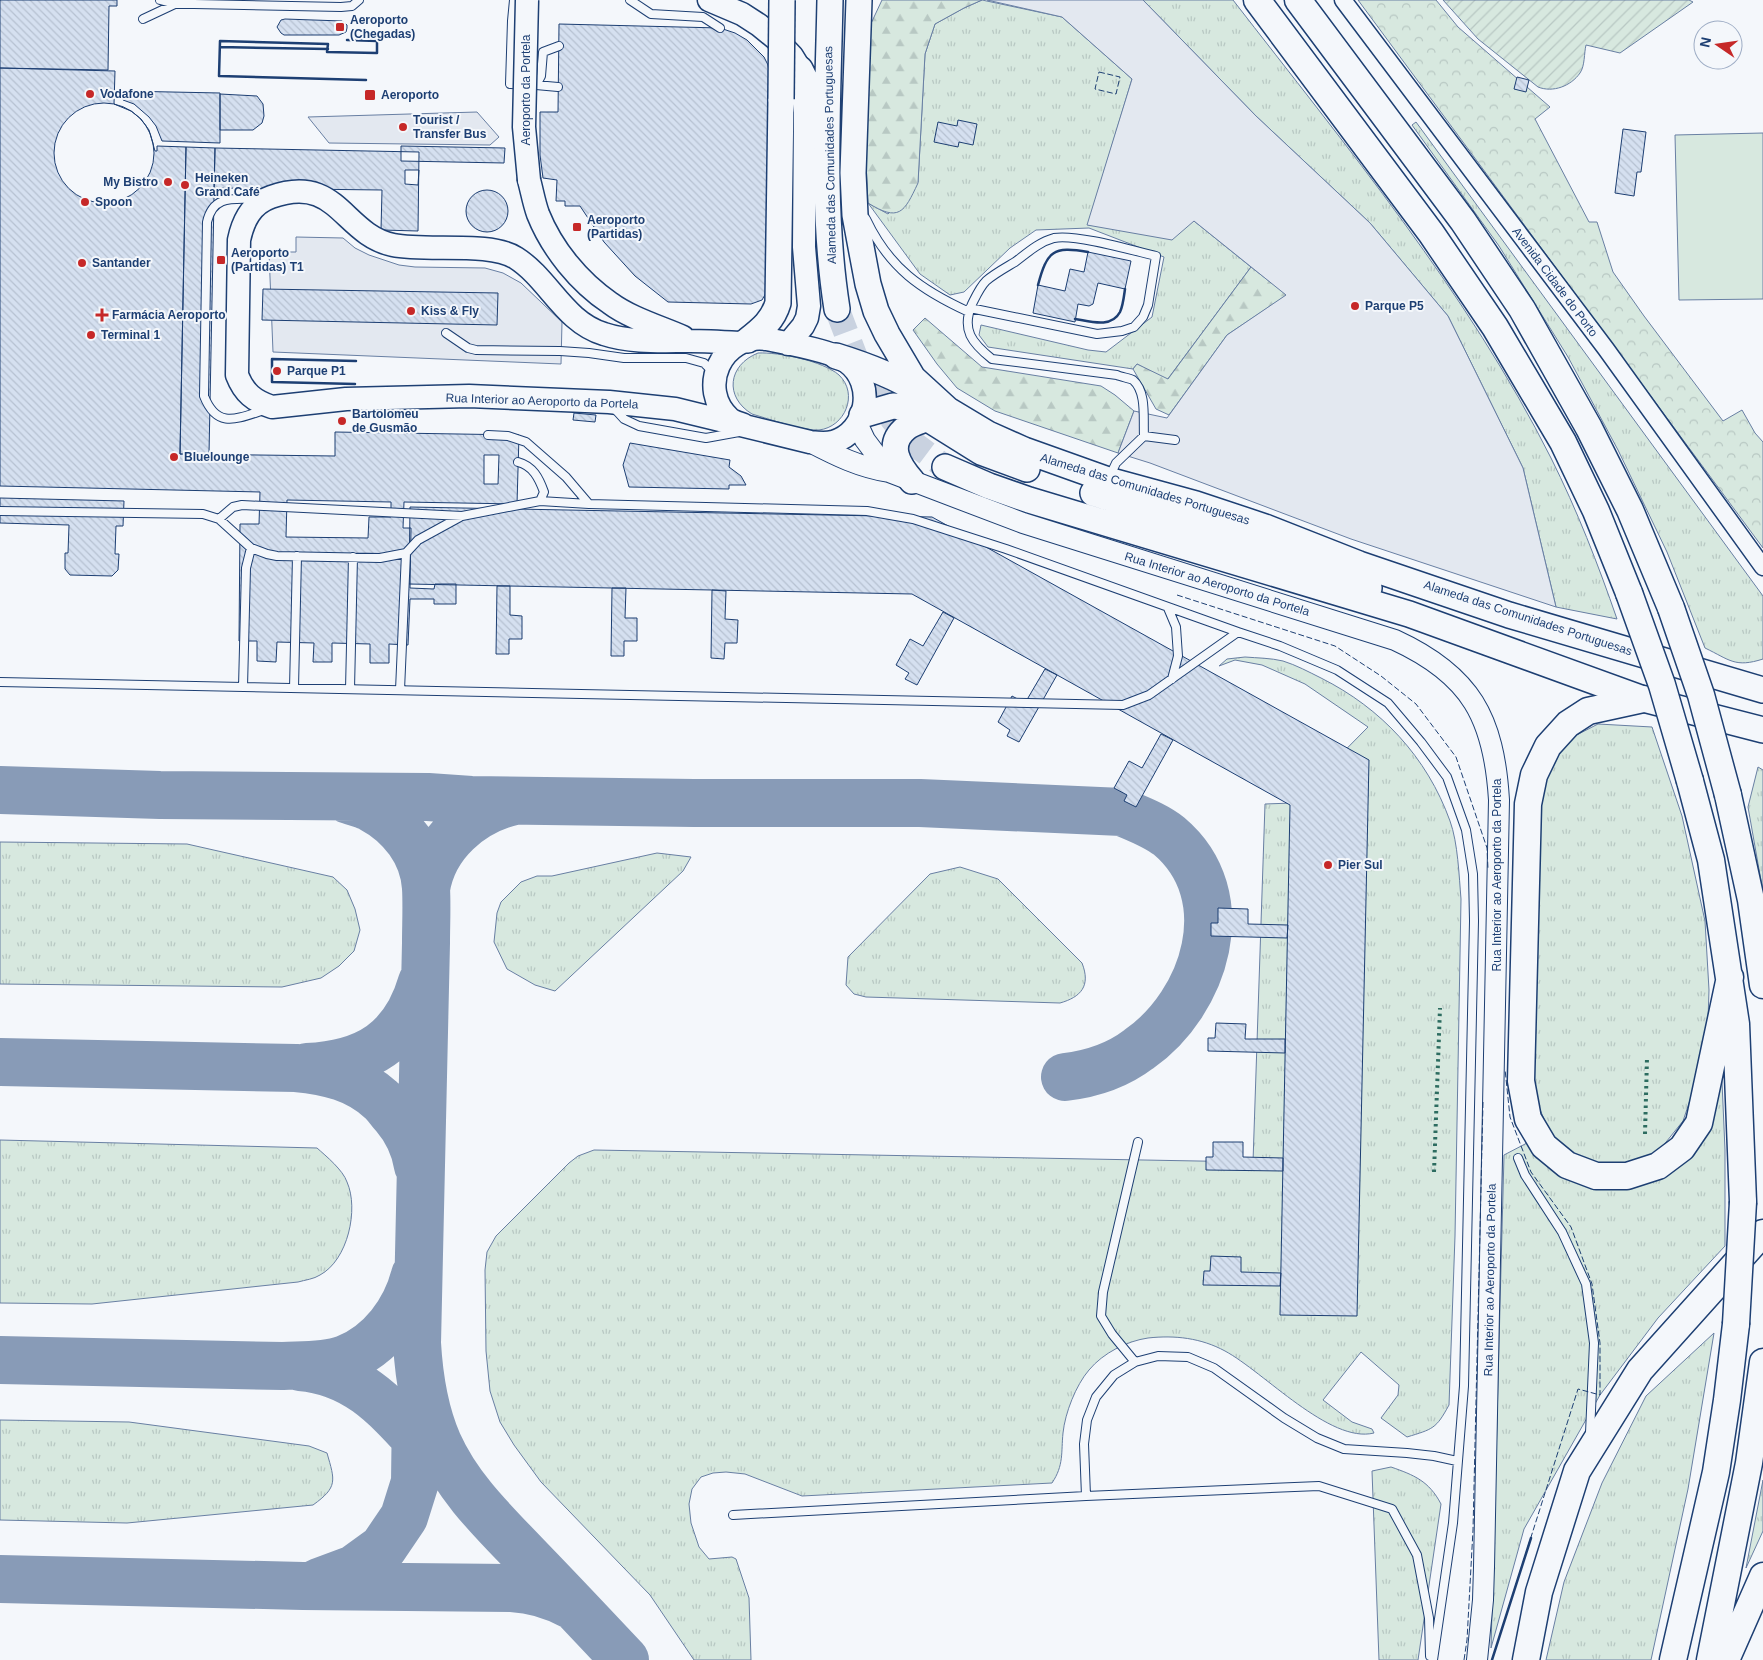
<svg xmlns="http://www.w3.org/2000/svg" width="1763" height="1660" viewBox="0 0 1763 1660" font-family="Helvetica,sans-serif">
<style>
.grass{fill:url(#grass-tufts);stroke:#687fa3}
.forest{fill:url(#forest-firs);stroke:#687fa3}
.park{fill:url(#park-crowns);stroke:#687fa3}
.garden{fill:url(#garden-furrows);stroke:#687fa3}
.pitch{fill:#d7e8df;stroke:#687fa3}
.parking{fill:#e3e8f0;stroke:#687fa3}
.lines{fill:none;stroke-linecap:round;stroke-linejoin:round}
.taxiway{stroke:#889bb7;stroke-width:48}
.building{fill:url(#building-back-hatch);stroke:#1d3f73;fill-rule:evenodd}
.primary-tunnel{stroke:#c9d2e0;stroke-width:25;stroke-dasharray:25 12;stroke-linecap:butt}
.service-casing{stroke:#1d3f73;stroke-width:10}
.minor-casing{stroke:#1d3f73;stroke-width:19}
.tertiary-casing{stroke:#1d3f73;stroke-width:22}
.secondary-casing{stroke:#1d3f73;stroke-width:25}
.primary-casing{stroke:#1d3f73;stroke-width:28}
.trunk-casing{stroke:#1d3f73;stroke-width:29}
.service{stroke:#f4f7fb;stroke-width:8}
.minor{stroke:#f4f7fb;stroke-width:16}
.tertiary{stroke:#f4f7fb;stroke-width:20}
.secondary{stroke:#f4f7fb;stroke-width:22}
.primary{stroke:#f4f7fb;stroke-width:25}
.trunk{stroke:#f4f7fb;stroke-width:26}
.secondary-bridge-casing{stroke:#1d3f73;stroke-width:25;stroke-linecap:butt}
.primary-bridge-casing{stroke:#1d3f73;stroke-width:28;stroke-linecap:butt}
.trunk-bridge-casing{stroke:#1d3f73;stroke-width:29;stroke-linecap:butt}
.secondary-bridge{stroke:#f4f7fb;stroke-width:22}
.primary-bridge{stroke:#f4f7fb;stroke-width:25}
.trunk-bridge{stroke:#f4f7fb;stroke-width:26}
.hedge{stroke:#2c6c60;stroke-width:4;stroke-dasharray:2.5 4;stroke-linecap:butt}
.fence{stroke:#1d3f73;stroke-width:1;stroke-dasharray:6 2.5;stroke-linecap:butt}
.wall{stroke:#1d3f73;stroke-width:2.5}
.poi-dot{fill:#c62828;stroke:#f4f7fb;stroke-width:2}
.labels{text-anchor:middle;stroke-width:4;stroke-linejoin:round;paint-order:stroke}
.poi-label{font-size:12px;font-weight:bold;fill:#1d3f73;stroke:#f4f7fb;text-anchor:start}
.street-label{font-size:12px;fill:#1d3f73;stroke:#f4f7fb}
</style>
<defs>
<pattern id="grass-tufts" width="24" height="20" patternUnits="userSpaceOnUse" patternTransform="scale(1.25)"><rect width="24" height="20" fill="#d7e8df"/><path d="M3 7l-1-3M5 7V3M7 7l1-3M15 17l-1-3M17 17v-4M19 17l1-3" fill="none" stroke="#b8c8c3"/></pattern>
<pattern id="forest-firs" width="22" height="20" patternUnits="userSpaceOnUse" patternTransform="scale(1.25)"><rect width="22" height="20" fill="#d7e8df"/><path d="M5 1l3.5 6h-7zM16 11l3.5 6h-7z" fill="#b8c8c3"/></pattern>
<pattern id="park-crowns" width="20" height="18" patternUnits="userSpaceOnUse" patternTransform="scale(1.25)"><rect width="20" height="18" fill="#d7e8df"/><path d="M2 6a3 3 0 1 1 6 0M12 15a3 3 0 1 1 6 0" fill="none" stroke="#b8c8c3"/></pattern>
<pattern id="garden-furrows" width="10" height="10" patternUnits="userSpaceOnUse" patternTransform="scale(1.25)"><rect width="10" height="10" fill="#d7e8df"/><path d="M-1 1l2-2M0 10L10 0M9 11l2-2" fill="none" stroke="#b8c8c3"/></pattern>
<pattern id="building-back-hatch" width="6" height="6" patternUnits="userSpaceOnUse" patternTransform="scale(1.25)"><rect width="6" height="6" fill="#d5e0f0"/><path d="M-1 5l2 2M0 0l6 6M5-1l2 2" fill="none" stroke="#b6c1d1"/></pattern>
</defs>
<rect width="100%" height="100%" fill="#f4f7fb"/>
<path class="grass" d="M982,0L1062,17L1132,79L1088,225L1194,221L1251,267L1167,380L1137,364L1133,369L988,347L979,335L981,325L1088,350L1106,352L1152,317L1164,257L1089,228L1036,230L1010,248L964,292L950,295L920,274L868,203L888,214L918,182L925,54L935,24L964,8Z
M1143,0H1233C1346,146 1468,293 1551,458C1577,510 1598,564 1617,619L1556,607L1523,468L1448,316L1370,223L1256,116Z
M1416,122L1763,596V659C1735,668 1730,660 1705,648L1667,552L1618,450L1568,357L1499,246L1412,125Z
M758,353C779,352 823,361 839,375C859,394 845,427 819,430C803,431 769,419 752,414C724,397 728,365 758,353Z
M1245,657C1257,658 1271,658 1283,661C1296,665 1309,672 1321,678C1381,708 1427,757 1450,821C1458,843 1459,876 1461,899L1455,1236L1449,1405C1436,1429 1433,1429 1407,1437L1381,1418L1398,1395L1399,1385L1361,1352L1323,1400L1352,1422L1372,1429L1374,1433C1330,1444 1264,1372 1225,1351C1201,1338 1175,1335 1148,1338C1127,1341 1103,1353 1089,1370C1076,1385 1065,1413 1063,1433C1061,1453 1064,1465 1052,1483L802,1496L745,1474L726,1472L713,1473L701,1477L692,1489L689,1504L691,1523L699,1547L709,1559L732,1557L736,1559L749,1598L751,1660H694L650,1595L541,1482L514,1445L500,1422L490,1391L486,1351L485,1270L487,1252L496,1236L569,1163L578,1156L594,1150L1253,1162L1265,804L1293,803L1368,727L1305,684L1262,665L1235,660L1219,666L1227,659Z
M1598,724L1652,727L1682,816L1705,921L1709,990L1707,1050L1683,1121L1654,1157L1619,1169L1575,1157L1553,1140L1538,1105L1530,1070L1537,811L1547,772L1565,741Z
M1758,767L1763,770V892L1748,807Z
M0,842L187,844L333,877L347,890L355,909L360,930L354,951L339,966L321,978L282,987L0,984Z
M657,853L691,857L683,871L555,991L535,985L507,969L494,942L497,913L501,902L521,882L537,876H552Z
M960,867L998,879L1082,963C1091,986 1081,997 1060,1003L866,997L854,994L846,985L848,957L930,874Z
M1721,1059L1725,1150V1246L1658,1318L1600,1395L1524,1529L1491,1648L1504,1155L1527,1143L1563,1176L1664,1174Z
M0,1140L317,1148C326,1156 343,1170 347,1182C359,1209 348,1260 320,1275C314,1279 305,1280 298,1282L92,1304L0,1303Z
M1714,1333L1688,1489L1651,1660H1546L1564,1582L1602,1483L1646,1396Z
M0,1420L129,1422L309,1446L327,1453C335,1481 338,1487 313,1505L127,1523L0,1520Z
M1391,1467C1414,1475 1429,1481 1441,1504L1418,1660H1379L1372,1471Z
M1763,1480V1531L1746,1568Z"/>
<path class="forest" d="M882,0H982L964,8L935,24L925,54L918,183C904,213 899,222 868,203L863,102L867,32Z
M1251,267L1287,295L1227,335L1169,415L1156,409L1133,369L1137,364L1168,379Z
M925,318L982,367L1101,386L1115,395L1134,411L1118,453L995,411L957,388L937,364L913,330Z"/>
<path class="park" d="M1358,0H1436L1458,27L1550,107L1535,119L1589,222H1597L1613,272L1644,316L1723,421L1742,410L1755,433L1763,442V548Z"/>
<path class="garden" d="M1443,0H1689L1693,2L1620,53L1586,45C1584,53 1585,66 1580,73C1571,86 1553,93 1538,87L1478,39Z"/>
<path class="pitch" d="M1763,133V299L1679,300L1675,135Z"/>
<path class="parking" d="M987,0H1143L1256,116L1370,223L1448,316L1523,468L1556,607L1351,539L1150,463L1118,453L1134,411L1167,418L1227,335L1286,295L1194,221L1172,240L1087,225L1132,79L1062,17Z
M477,112L499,137L490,145L329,143L308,117Z
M296,237L343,238L355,248L369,255L399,265L415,267L485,268L503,273L521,283L562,322L561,364L273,352L269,252H296Z"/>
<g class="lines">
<path class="taxiway" d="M0,790L160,795L428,797L471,800L694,803H920L1122,812C1138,819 1155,825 1169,836C1240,896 1205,1003 1139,1049C1118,1065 1091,1074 1065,1077
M346,799C354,802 364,804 371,808C401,824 424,853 426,888C427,906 426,925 426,943L417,1343C419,1378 424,1411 438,1443C459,1490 496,1524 531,1561C563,1594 594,1627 625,1660
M426,889C433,844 471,811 514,801
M0,1062L296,1068C328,1071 357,1078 381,1100C386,1104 389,1110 394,1115C406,1129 415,1147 418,1166
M307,1067C367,1064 405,1041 422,982
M0,1360L283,1366C304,1365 326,1366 345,1359C381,1345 406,1311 415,1275
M300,1367C360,1372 390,1411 428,1452
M0,1579L303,1586L511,1588C533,1589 553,1595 573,1606
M319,1582L354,1569L383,1548L404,1517L415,1482L416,1406"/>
</g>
<path class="building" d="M0,0H117V6H109L108,70L0,68Z
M285,19L342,21L347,25V28L346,32L339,35H284L281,33L277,27L281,20Z
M559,24L720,28L735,33L747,40L764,57L768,65L769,71L766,293L762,300L751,304L668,302L635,276L604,242L580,206H565V201H556L557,180L543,178L540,155V112H558Z
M0,68L115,71L114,104L131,111L141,119L149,130L155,151H157V146L186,147L180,454L335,456V432L519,435L517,504L404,502L403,528H411L410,588L434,589L435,584H456V604H434V599H410L408,645L389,644V663H370V644L332,643V662H313L314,643L277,642L276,662L257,661V641H239L240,524H259L260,492L0,486ZM484,455H499L498,484H484ZM287,500L391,502V517H369L368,538L286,537Z
M1517,77L1529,80L1526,92L1514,89Z
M123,91L220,93V143L162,141L156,126L149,117L134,104L123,100Z
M220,94L257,96L263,104L264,116L262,123L253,130H220Z
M54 153a50 50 0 1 1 100 0a50 50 0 1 1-100 0Z
M958,120L977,124L973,145L959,142L958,147L934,142L938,122L957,126Z
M1623,129L1646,132L1641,172H1637L1634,196L1615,193Z
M401,146L505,148L504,163L401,161Z
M186,147L215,148L209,454H180Z
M215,148L419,152L418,231L381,230L382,190L214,188Z
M405,170H419L418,185L405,184Z
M466 211a21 21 0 1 1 42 0a21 21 0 1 1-42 0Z
M1088,252L1131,261L1125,289L1098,283L1093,304L1089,306L1078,304L1075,322L1033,313L1038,285L1065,291L1070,269L1084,272Z
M263,289L498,293L497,325L262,320Z
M574,413L596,415L595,422L573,420Z
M630,443L730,460L729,467L741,476L746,485H729V489L629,487L623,465Z
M0,498L124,501L123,526H116L115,554H119L118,570L112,576L70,575L65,569V553H68L69,525L0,523Z
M410,507L932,517L1369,760L1357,1316L1280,1315L1290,805L912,594L409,584Z
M497,586H510V615L522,616V639H509V654H496Z
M612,588H626L625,618H637V641H624V656H611Z
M712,590L726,591L725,619L738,620L737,643H725L724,659L711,658Z
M943,612L954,618L917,685L905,679L909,673L896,665L910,639L923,646Z
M1045,669L1057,675L1019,742L1007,736L1010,730L998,722L1012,696L1025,703Z
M1161,734L1173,740L1136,807L1124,801L1127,795L1114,788L1129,761L1142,768Z
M1218,908L1248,909V924L1288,925L1287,938L1211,936V923H1218Z
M1216,1023L1246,1024L1245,1039H1285V1053L1208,1051V1038H1215Z
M1213,1142H1243V1157L1283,1158V1171L1206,1170V1157H1213Z
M1211,1256L1241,1257V1272L1281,1273L1280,1286L1203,1285L1204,1271H1210Z"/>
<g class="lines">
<path class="primary-tunnel" d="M837,309L858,364L893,420L909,440L945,467"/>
<defs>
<path id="service" d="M160,0L175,4H194L341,7L352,6L359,0
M514,0L512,21L510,84L536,85L541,76L543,52L559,46
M630,0L651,14L703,17L720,28
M143,19L175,4
M536,85L558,87
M255,199C233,199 213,195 207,222L204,396C217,429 236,419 264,410
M866,219C889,268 921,290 969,312
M970,308L1097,334L1122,331L1134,327L1143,317L1148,305L1156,256C1131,250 1076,234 1054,238C1039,242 1027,253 1015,262C1005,268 994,274 986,281C980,287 976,296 972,304C961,330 972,343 992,359L1117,375C1121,377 1129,378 1133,380C1147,392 1143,419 1144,436
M446,333L468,348L476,350L560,351L589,353L624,358H686L704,363L714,373
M614,408L624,419L639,426L706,438L739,432
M488,435L508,436L526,442L566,477L589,504L867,511L913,519L1006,549L1238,632
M1109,478L1116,463L1144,436L1175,440
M540,501L589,504
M0,511L203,514L219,519L251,548L246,568L243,687
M219,519L233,507L242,505L462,516L540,501L544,492C539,478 533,466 518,462
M251,548L267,554L277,556L380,558L406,553L418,540L460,517
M1168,608L1176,627L1178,656L1172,679
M0,682L1123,705L1149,695L1238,632L1280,646L1337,670L1388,703L1421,742L1447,777L1466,830L1473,874L1474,921L1464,1386L1453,1523L1433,1660
M294,688L297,556
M350,689L353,557
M400,690L406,553
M1518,1158L1525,1175L1562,1232L1586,1284L1594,1343L1590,1433
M1135,1362L1112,1334L1101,1316L1103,1292L1138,1142
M1086,1496L1084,1444L1087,1420L1096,1397L1114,1375L1135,1362L1158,1356L1188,1357L1214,1368L1284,1418L1317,1438L1344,1449L1407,1453L1434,1456L1457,1461
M733,1515L1086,1496L1319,1486L1392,1509L1417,1555L1429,1618L1430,1656"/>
<path id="minor" d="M1343,0L1606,349L1763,567"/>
<path id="tertiary" d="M857,423L865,440L889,472
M810,442C837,456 859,467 889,472L1023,523L1395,640C1471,675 1494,718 1499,800L1484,1567L1483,1600L1477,1660"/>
<path id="secondary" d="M709,0L742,14L759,25L775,38L792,56L800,69L805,112L804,247L809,306L807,318L803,326L788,344
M529,180C532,191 534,203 538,214C552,249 579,282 610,303C630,318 660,327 683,337
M739,343C723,342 706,341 690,341C661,341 631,343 604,334C564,322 549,279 516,258C490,241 426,252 393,245C342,234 338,173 271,197C251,204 243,221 239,240L237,375C244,393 254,401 272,407L346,399L469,396L609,402L675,409L810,442C818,443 825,444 833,442C868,432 876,383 847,362C833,351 786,343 766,339C722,333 696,389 730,419C734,422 739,423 744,425"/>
<path id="primary" d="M830,0C828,102 821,208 837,309
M859,0L853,173L855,215L868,284L876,311L887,334L913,378L948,410L988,434L1024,450L1108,480L1196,504L1265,527L1359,564L1509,615L1763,690
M800,69L812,93L823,121
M748,340C762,329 773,320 778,303L781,99
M836,356C865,365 893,375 918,391
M862,415L893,406L903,407L917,412L981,452L1027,469
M945,467L989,486L1029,500L1409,614L1643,699L1763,730
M912,481C899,466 885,445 906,428C912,423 921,421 928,418
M1093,493L1267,546L1315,564L1369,588"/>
<path id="trunk" d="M1257,0L1431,233L1495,327L1563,442L1596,511L1629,593
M1298,0L1463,221L1522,309L1589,428L1630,510L1671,608
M1643,699L1588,711L1568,724L1548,746L1534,775L1528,804L1521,1081L1528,1119L1544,1146L1567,1165L1596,1176H1627L1658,1166L1682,1148L1699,1123L1730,977
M1690,781L1711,860L1736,1024L1743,1202
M1728,795L1751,900L1763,985
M1526,1660L1539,1592L1577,1471L1640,1370L1763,1233
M1673,1660L1716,1472L1727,1400L1736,1324
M1710,1660L1749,1463L1763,1362
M1726,1660L1763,1576"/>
</defs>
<use href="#service" class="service-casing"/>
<use href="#minor" class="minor-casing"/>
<use href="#tertiary" class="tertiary-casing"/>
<use href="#secondary" class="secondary-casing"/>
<use href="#primary" class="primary-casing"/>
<use href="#trunk" class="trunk-casing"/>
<use href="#service" class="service"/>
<use href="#minor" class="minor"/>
<use href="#tertiary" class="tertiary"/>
<use href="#secondary" class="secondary"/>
<use href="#primary" class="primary"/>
<use href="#trunk" class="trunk"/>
<defs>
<path id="secondary-bridge" d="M527,0L524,127L529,180"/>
<path id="primary-bridge" d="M781,99L782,0"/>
<path id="trunk-bridge" d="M1629,593L1662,685L1690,781
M1671,608L1701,695L1728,795
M1736,1324L1743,1202"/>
</defs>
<use href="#secondary-bridge" class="secondary-bridge-casing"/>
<use href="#primary-bridge" class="primary-bridge-casing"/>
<use href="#trunk-bridge" class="trunk-bridge-casing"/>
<use href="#secondary-bridge" class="secondary-bridge"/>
<use href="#primary-bridge" class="primary-bridge"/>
<use href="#trunk-bridge" class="trunk-bridge"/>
<path class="hedge" d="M1645,1134L1647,1058
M1434,1172L1440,1008"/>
<path class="fence" d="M1099,72L1120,77L1116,94L1095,89Z
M1177,595L1335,646L1381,676L1416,704L1456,757L1487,848L1488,869
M1464,1660L1467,1640L1473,1530L1483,1102
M1492,1660L1578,1389L1600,1395V1343L1592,1284L1571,1227L1531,1172L1510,1117L1505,1069"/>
<path class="wall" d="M347,40L377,41V53L327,52L328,44L220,41L219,76L366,80
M220,47L328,49
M1038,285C1047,251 1053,246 1088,252
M1075,319C1089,321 1111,329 1120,312C1123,306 1124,296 1125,289
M355,384L272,382V359L356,361
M1492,1660L1531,1538"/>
</g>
<g class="poi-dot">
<rect x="335" y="22" width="10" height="10" rx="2.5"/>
<circle cx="90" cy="94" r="5"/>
<rect x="364" y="89" width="12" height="12" rx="2.5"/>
<circle cx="403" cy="127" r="5"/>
<circle cx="168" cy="182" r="5"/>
<circle cx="185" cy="185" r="5"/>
<circle cx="85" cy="202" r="5"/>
<rect x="572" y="222" width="10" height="10" rx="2.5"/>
<rect x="216" y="255" width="10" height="10" rx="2.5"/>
<circle cx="82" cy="263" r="5"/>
<circle cx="1355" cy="306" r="5"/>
<circle cx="411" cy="311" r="5"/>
<path d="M99.5 307.5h5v5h5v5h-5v5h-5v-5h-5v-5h5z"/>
<circle cx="91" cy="335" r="5"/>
<circle cx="277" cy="371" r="5"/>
<circle cx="342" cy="421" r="5"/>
<circle cx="174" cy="457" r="5"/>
<circle cx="1328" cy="865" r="5"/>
</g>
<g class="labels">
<g class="poi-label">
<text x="350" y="24">Aeroporto<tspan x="350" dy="14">(Chegadas)</tspan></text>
<text x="100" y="98">Vodafone</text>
<text x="381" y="99">Aeroporto</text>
<text x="413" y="124">Tourist /<tspan x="413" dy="14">Transfer Bus</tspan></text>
<text x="195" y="182">Heineken<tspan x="195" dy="14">Grand Café</tspan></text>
<text x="158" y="186" text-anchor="end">My Bistro</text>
<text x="95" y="206">Spoon</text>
<text x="587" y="224">Aeroporto<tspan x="587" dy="14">(Partidas)</tspan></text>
<text x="231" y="257">Aeroporto<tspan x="231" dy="14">(Partidas) T1</tspan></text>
<text x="92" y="267">Santander</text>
<text x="1365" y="310">Parque P5</text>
<text x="421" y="315">Kiss &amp; Fly</text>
<text x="112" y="319">Farmácia Aeroporto</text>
<text x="101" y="339">Terminal 1</text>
<text x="287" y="375">Parque P1</text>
<text x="352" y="418">Bartolomeu<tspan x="352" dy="14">de Gusmão</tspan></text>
<text x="184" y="461">Bluelounge</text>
<text x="1338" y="869">Pier Sul</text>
</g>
<g class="street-label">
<text transform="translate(526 90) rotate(-90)" y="4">Aeroporto da Portela</text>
<text transform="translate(830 155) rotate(-91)" y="4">Alameda das Comunidades Portuguesas</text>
<text transform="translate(1555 282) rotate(53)" y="4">Avenida Cidade do Porto</text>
<text transform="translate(542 401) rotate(2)" y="4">Rua Interior ao Aeroporto da Portela</text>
<text transform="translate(1145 489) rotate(17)" y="4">Alameda das Comunidades Portuguesas</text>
<text transform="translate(1217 584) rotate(17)" y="4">Rua Interior ao Aeroporto da Portela</text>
<text transform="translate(1528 618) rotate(18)" y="4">Alameda das Comunidades Portuguesas</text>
<text transform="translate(1497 875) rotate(-90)" y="4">Rua Interior ao Aeroporto da Portela</text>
<text transform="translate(1490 1280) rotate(-89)" y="4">Rua Interior ao Aeroporto da Portela</text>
</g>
</g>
<g transform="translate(1718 45) rotate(283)"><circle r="24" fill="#f4f7fb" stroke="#9eadc5"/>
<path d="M0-4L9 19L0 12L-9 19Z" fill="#c62828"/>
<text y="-8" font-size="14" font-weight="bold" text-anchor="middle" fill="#1d3f73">N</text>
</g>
</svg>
